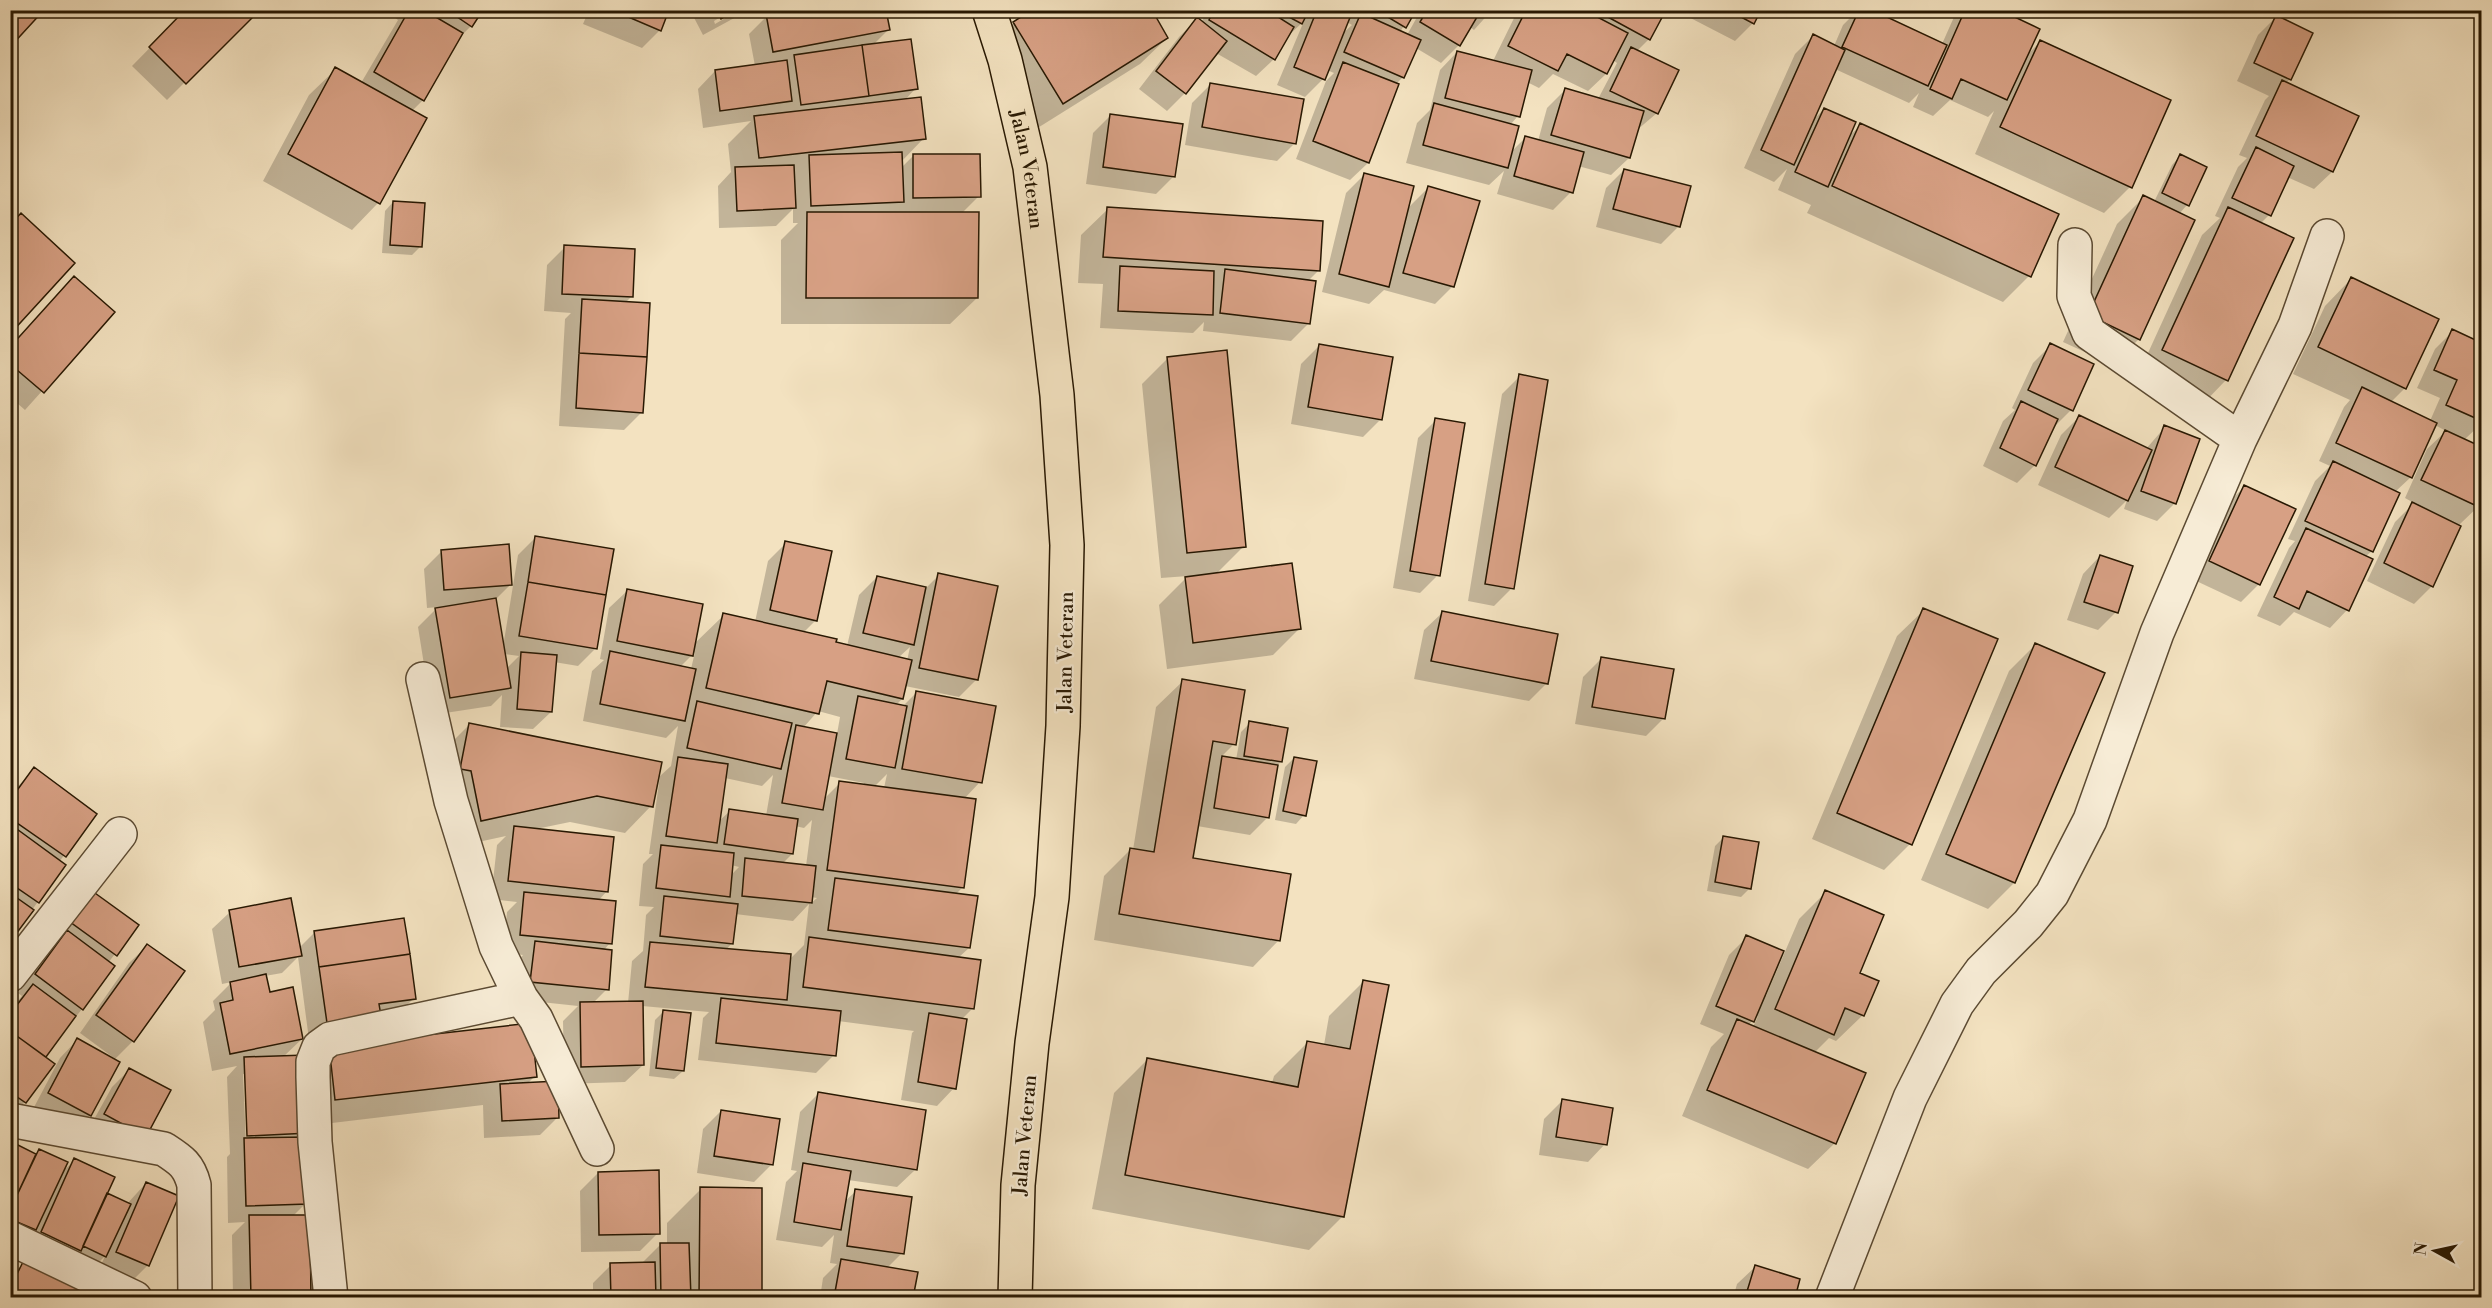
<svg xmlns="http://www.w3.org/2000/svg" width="2492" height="1308" viewBox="0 0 2492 1308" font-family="'Libre Bodoni',serif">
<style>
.shadow{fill:#0003;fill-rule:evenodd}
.building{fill:#d7a084;stroke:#281802;stroke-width:1.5}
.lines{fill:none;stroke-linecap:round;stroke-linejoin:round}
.minor-casing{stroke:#5b4a32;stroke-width:36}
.highway-casing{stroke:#281802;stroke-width:36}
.minor{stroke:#f7ecd6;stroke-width:33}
.highway{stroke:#f3e2c0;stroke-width:33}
.labels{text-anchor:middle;stroke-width:4.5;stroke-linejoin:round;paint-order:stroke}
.street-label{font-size:20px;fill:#281802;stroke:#f7ecd6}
</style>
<rect width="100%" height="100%" fill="#f3e2c0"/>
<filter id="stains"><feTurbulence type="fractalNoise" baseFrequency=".00333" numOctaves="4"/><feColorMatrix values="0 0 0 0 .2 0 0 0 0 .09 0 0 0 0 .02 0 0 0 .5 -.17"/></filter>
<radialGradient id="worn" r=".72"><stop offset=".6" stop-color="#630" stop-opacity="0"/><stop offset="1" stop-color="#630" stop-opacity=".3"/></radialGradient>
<path class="shadow" d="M187,10L253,14L167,100L132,66Z
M385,10H421L430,15L433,10H481L471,26L456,41L423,100L412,111L425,118L378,203L352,230L263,181L309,95L336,69L361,83L398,20Z
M589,10H668L660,30L642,48L583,24Z
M690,10H733L714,21L715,24L739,10H749L703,35Z
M1208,10H1307V13L1309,10H1414L1400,32L1407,35L1421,10H1492L1474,30L1470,27L1459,45L1441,63L1416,48L1403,77L1396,84L1368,163L1350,180L1296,159L1326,81L1334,73L1327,70L1323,79L1305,97L1277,85L1304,21L1286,38L1274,59L1256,76L1216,53L1185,93L1167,111L1139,89L1179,37L1197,19L1201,23ZM1347,22L1352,25L1341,35Z
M1518,10H1665L1649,39L1637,51L1657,113L1637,130L1629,158L1611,175L1578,166L1571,192L1553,210L1497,194L1504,171L1489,185L1406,163L1417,123L1430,110L1440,70L1457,52L1493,61ZM1613,60L1617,63L1598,99L1565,90L1547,108L1538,141L1526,137L1511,152L1510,125L1518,116L1527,82L1539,88L1553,74L1588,91L1606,74Z
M1675,10H1759L1753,23L1735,41Z
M1858,10H1868L1942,44L1954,17L1960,10H1997L2026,56L2040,42L2130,187L2104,213L1975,154L1994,111L1988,117L1950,100L1933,116L1913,107L1919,93L1909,103L1835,69L1811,122L1824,109L1848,137L1861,125L2029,276L2003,302L1807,213L1811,205L1778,190L1787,169L1774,182L1744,168L1795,54L1813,36L1834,46L1843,25Z
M1931,10H1946L1941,15Z
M767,16L888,30L872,46L916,88L904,101L924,138L901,162V168L913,156L979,196L962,213L977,298L950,324H781V240L798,223H793V209L776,226L719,228L718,186L731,172L728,144L751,121L703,128L698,89L715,71L755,66L749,34Z
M2276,17L2290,79L2286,83L2357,117L2332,172L2314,189L2287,177L2269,215L2260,224L2292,239L2226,380L2200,407L2137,377L2202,235L2220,218L2215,216L2238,167L2247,158L2239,155L2265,100L2269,96L2237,81L2258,35Z
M1014,23L1167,38L1140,64L1036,129L988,50Z
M1210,85L1295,143L1277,161L1185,145L1192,103Z
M1111,115L1174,176L1156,194L1086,184L1093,133Z
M2180,156L2187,205L2179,214L2139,339L2113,365L2063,342L2117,224L2144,197L2154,202L2172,165Z
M1624,170L1679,226L1661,244L1596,227L1606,188Z
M1364,175L1407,209L1429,187L1453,286L1435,304L1384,290L1369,304L1322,292L1346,193Z
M393,202L421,246L412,255L382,253L385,211Z
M1108,209L1319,270L1308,281L1309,323L1291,341L1203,331L1204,322L1193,333L1100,328L1103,284L1078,283L1081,235Z
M565,247L631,297L625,303L642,412L624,430L559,426L565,319L571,313L544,311L547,265Z
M74,278L113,312L25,410L10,397V347Z
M2351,279L2405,388L2391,402L2430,421L2440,398L2417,388L2435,349L2453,331L2482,345V423L2464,440L2482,449V503L2460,524L2432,586L2414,604L2367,581L2395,522L2414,503L2405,498L2427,449L2446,431L2435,425L2411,477L2395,492L2372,551L2365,557L2371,560L2347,610L2330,628L2294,612L2280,626L2257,616L2289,548L2295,541L2288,539L2315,481L2330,466L2319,461L2344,407L2350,400L2293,374L2325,306Z
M2051,345L2071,410L2053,428L2035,465L2017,483L1983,466L2003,421L2015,410L2012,408L2033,363Z
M1319,346L1381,419L1363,437L1291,424L1301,364Z
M1168,358L1244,546L1216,574L1299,629L1273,655L1167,669L1159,605L1188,576L1161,578L1142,384Z
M1520,376L1512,588L1494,606L1468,601L1502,394Z
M2079,417L2146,449L2165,427L2198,440L2175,503L2157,521L2124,509L2127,500L2109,518L2038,485L2061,435Z
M1436,420L1438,575L1420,593L1393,588L1418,438Z
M2244,487L2259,584L2241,602L2192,579L2226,505Z
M536,537L596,648L578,666L554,662L551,712L533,729L500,727L502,695L491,706L432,715L418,627L438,607L427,608L424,569L442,551L511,584L495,600L503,647L518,555ZM504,654L519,656L506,669Z
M786,543L816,620L803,633L847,646L859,595L877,577L925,589L939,575L977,679L959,697L905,686L902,699L896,705L903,706L916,693L980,782L964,799L963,887L955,895L969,948L958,958L973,1008L961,1020L954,1088L937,1106L901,1100L912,1033L914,1031L838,1021L834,1055L816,1073L698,1060L703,1018L709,1012L642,1006L643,1065L625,1082L564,1084L563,1021L578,1006L513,999L517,961L523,955L503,953L507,912L517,902L491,899L497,845L506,836L455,847L443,751L469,725L651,806L625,833L570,822L536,829L607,891L598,901L610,943L604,950L607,989L593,1003H628L632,961L643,951L646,915L654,907L639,906L643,864L653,854H649L660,776L671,766L678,726L666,738L583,721L592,671L604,660L600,659L609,608L627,591L693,645L724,615L755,622L768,561ZM910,647L907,661L898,658ZM695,652L691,669L680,667ZM818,711L840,717L837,734L803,728ZM887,774L884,788L874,787ZM773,775L766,816L730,811L718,822L725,778L762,786ZM828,776L864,783L863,786L840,783L824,799ZM812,820L806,866L782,864L792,854L795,826L804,828ZM731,865L739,867L730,876ZM811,897L817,898L810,904ZM809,904L804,945L789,960L726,950L732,943L735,914L793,921Z
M2100,556L2116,612L2098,630L2067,620L2083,574Z
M1924,610L1910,844L1884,870L1812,839L1897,636Z
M1442,613L1547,683L1529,701L1414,679L1424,630Z
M2035,645L2014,883L1988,909L1921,880L2009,671Z
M1601,659L1664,718L1646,736L1575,724L1583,677Z
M1183,681L1234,744L1221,757L1236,760L1241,732L1250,723L1281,762L1276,766L1268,817L1250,835L1197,826L1192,859L1279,940L1253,967L1094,940L1104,876L1131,849L1133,850L1156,707Z
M1294,758L1304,815L1296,824L1275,820L1285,767Z
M34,769L95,814L59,862L64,865L10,941V795Z
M1724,837L1750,888L1741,897L1707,891L1715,846Z
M1826,892L1858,973L1863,1015L1836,1041L1829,1038L1814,1053L1835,1143L1808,1169L1682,1116L1711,1047L1724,1034L1700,1024L1729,955L1747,937L1763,995L1766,996L1799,919ZM1758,1016L1753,1027L1748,1025Z
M71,908L137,925L108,963L82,1009L44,1057L53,1064L25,1102L10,1116V1010L22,996L18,993L57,943L49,938Z
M230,912L299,948L315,932L414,998L396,1016L310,1047L298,957L282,973L265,976L268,994L302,1039L283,1057L304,1056L330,1047L535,1076L527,1084L558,1117L540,1135L484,1138L483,1105L307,1126L306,1203L293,1216L310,1298H233L232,1235L245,1222L228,1223L227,1157L230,1154L227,1077L237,1066L212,1071L203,1022L215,1010L213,1001L232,982L222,984L212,929ZM243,1074H246L249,1144H246Z
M147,946L133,1041L114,1060L90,1115L72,1133L32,1111L60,1058L77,1040L113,1059L114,1058L80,1033L129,963Z
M1363,982L1343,1216L1309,1250L1092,1209L1114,1093L1148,1059L1272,1083L1274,1076L1308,1042L1324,1045L1329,1016Z
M664,1011L683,1071L674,1079L649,1076L655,1020Z
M130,1069L127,1154L87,1132L112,1087Z
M818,1094L915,1170L897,1187L848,1180L844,1202L856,1191L902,1253L887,1268L911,1298H820L823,1278L837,1264L830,1263L834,1235L822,1247L776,1240L786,1182L797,1171L791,1170L800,1112Z
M1562,1101L1605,1144L1588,1162L1539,1155L1544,1119Z
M721,1111L772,1164L754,1182L697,1173L703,1129Z
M10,1143L35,1155L39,1151L61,1173L75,1160L105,1194L127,1204L146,1183L148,1265L130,1283L99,1270L105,1256L96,1265L10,1244Z
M598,1173L658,1233L640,1251L581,1252L580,1191Z
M701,1189L760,1298H593V1283L611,1265L642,1263L660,1245H667V1223Z
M23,1264L10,1298V1276Z
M1755,1267L1793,1298H1733L1737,1284Z"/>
<path class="building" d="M10,10H44L10,47Z
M185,10H252L256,14L186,84L149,47Z
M409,10H424L463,33L424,101L374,72Z
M447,10H483L472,27Z
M612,10H669L661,31Z
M717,10H736L721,19Z
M788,10H886L890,30L773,52L766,14Z
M1032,10H1152L1168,38L1063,104L1013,22Z
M1214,10H1267L1294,27L1275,60L1209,20Z
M1276,10H1309L1302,24Z
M1317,10H1353L1325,80L1294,67Z
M1376,10H1416L1406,28Z
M1427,10H1479L1480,12L1460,46L1420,22Z
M1526,10H1584L1628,33L1607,74L1567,54L1558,71L1508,46Z
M1595,10H1666L1650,40Z
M1728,10H1761L1754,24Z
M1859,10H1872L1947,45L1928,86L1842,47Z
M1965,10H2000L2040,29L2007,100L1961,79L1952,99L1930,89Z
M1361,13L1421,40L1404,78L1344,52Z
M2276,15L2313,33L2291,80L2254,63Z
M1197,17L1227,41L1186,94L1156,71Z
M1813,34L1845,50L1794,165L1761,150Z
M911,39L918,89L869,96L862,45Z
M2040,40L2171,100L2132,188L2000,127Z
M862,45L869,96L801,105L794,55Z
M1631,47L1679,70L1658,114L1610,91Z
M1457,51L1532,70L1520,117L1445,98Z
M787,60L792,101L720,111L715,70Z
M1343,62L1399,84L1369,163L1313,141Z
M335,67L427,118L380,204L288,154Z
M2282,80L2359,116L2333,172L2256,136Z
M1210,83L1304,99L1296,144L1202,127Z
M1565,88L1644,111L1630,158L1551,135Z
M921,97L926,139L759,158L754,116Z
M1434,103L1519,126L1508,168L1423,145Z
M1824,108L1856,122L1828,187L1795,172Z
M1110,114L1183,124L1175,177L1103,167Z
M1860,123L2059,214L2031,277L1832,186Z
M1525,136L1584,152L1573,193L1514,176Z
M2256,147L2294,166L2271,216L2232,198Z
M902,152L904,202L811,206L809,155Z
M913,154H980L981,197L913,198Z
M2180,154L2207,167L2189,206L2162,193Z
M794,165L796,208L737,211L735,167Z
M1624,169L1691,186L1680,227L1613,209Z
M1364,173L1414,186L1389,287L1339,274Z
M1428,186L1480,201L1454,287L1403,273Z
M2143,195L2195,220L2140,340L2088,315Z
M393,201L425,203L422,247L390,245Z
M1107,207L1323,221L1320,271L1103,257Z
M2228,207L2294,238L2228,381L2162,350Z
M807,212H979L978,298H806Z
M21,213L75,263L10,334V225Z
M564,245L635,249L633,297L562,294Z
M1120,266L1214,271L1213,315L1118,311Z
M1225,269L1316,281L1310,324L1220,313Z
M74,276L115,312L44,393L10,364V347Z
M2351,277L2439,319L2406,389L2318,347Z
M582,299L650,303L647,357L579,353Z
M2452,329L2482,343V421L2446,405L2457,380L2434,370Z
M2050,343L2094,364L2073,411L2028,390Z
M1319,344L1393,357L1382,420L1308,407Z
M1227,350L1246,547L1187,553L1167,357Z
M579,353L647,357L643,413L576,408Z
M1519,374L1548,380L1514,589L1485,584Z
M2362,387L2437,423L2412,478L2336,443Z
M2021,401L2058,419L2036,466L2000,448Z
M2079,415L2152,450L2128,501L2055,467Z
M1435,418L1465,423L1440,576L1410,571Z
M2164,425L2200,439L2176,504L2141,491Z
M2445,430L2482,447L2481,508L2421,480Z
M2333,461L2400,493L2373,552L2305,521Z
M2244,485L2296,509L2260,585L2209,561Z
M2412,502L2461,526L2433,587L2384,563Z
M2306,528L2373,559L2349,611L2307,591L2299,609L2274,597Z
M535,536L614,549L606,595L528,582Z
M785,541L832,551L817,621L770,610Z
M509,544L512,585L444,590L441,550Z
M2100,555L2133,566L2118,613L2084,602Z
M1292,563L1301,629L1193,643L1185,577Z
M938,573L998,586L978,680L919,668Z
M877,576L926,587L914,645L863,633Z
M528,582L606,595L597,649L519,636Z
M627,589L703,604L693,656L617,641Z
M496,598L511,688L450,698L435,608Z
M1923,608L1998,639L1912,845L1837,813Z
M1442,611L1558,634L1548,684L1431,661Z
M723,613L837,639L836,642L912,660L903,699L827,681L819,714L706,688Z
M2035,643L2105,673L2015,883L1946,854Z
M610,651L696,669L685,721L600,704Z
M521,652L557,655L552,712L517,709Z
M1601,657L1674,669L1665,719L1592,707Z
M1182,679L1245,690L1236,745L1213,741L1193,858L1291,874L1280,941L1119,914L1130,848L1154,852Z
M916,691L996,706L982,783L902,769Z
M858,696L907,706L895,768L846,759Z
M697,701L792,723L781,769L687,748Z
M1249,721L1288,728L1282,762L1244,756Z
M469,723L662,762L653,807L597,796L481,821L471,771L460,769Z
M796,725L837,733L823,810L782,803Z
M1222,756L1278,765L1269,818L1214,808Z
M678,757L728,764L717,843L666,836Z
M1294,757L1317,761L1306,816L1283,811Z
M34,767L97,814L66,857L10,818V800Z
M839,781L976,799L964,888L827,870Z
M729,809L798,819L793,854L724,844Z
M10,824L66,865L39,903L10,883Z
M514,826L614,837L608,892L508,881Z
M1723,836L1759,842L1751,889L1715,882Z
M661,845L734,853L730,897L656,888Z
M745,858L816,866L812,903L742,896Z
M835,878L978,896L970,948L828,930Z
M88,888L139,925L117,956L66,919Z
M1825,890L1884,915L1860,973L1879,981L1864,1016L1845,1008L1834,1035L1775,1009Z
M524,892L616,901L612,944L520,935Z
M10,893L34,910L10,942Z
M664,896L738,904L733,944L660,936Z
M291,898L302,956L239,967L229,910Z
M404,918L410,954L319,967L314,931Z
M67,930L115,966L83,1010L35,974Z
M1746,935L1784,951L1754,1022L1716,1006Z
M809,937L981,960L974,1009L803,987Z
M535,941L612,950L609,990L530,982Z
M650,942L791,954L787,1000L645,987Z
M147,944L185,971L134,1042L96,1015Z
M410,954L416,999L379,1004L382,1022L328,1030L319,967Z
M266,974L270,992L293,987L303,1039L230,1054L220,1003L233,1000L230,982Z
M1363,980L1389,985L1344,1217L1125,1175L1147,1058L1298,1087L1307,1041L1350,1049Z
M33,984L76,1016L46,1057L10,1031V1014Z
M721,998L841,1011L836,1056L716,1043Z
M643,1001L644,1065L581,1067L580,1002Z
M663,1010L691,1013L684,1071L656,1068Z
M929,1013L967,1019L956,1089L918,1082Z
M1737,1019L1866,1073L1836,1144L1707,1090Z
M531,1023L537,1077L335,1100L329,1046Z
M10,1031L55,1064L26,1103L10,1092Z
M77,1038L120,1062L91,1116L48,1093Z
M306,1055L309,1133L247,1136L244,1057Z
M129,1068L171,1090L146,1137L104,1114Z
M558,1081L559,1118L502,1121L500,1084Z
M818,1092L926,1110L917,1170L808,1152Z
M1562,1099L1613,1108L1607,1145L1556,1137Z
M721,1110L780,1119L773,1165L714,1156Z
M306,1137L308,1204L246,1206L244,1138Z
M10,1141L36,1154L10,1210Z
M39,1149L68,1162L36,1230L10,1219V1210Z
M74,1158L115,1177L81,1251L41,1232Z
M803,1163L851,1171L841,1230L794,1222Z
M659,1170L660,1234L599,1235L598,1172Z
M146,1182L179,1196L149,1266L116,1252Z
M700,1187L762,1188V1298H699Z
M855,1189L912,1197L904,1254L847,1246Z
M107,1193L131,1204L106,1257L83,1246Z
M249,1215H310L311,1298H251Z
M660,1243H689L691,1298H661Z
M841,1259L918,1272L913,1298H864L835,1292Z
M23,1262L97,1298H10V1288Z
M655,1262L656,1298H611L610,1263Z
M1755,1265L1800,1279L1795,1298H1745Z"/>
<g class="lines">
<defs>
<path id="minor" d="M2075,245L2074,296L2089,333L2240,439
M10,975L120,834
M521,998L536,1019L597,1149
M10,1120L164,1149C181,1160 189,1165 194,1185L195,1298
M10,1238L135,1298
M331,1298L315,1142L313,1077V1062L319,1047L330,1039L521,998L496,946L451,801L423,679
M1832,1298L1910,1098L1957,1004L1981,971L2028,924L2052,894L2090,820L2157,633L2240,439L2295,326L2327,236"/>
<g id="highway">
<path id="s1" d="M989,10L1005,60L1030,167L1057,395L1067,545L1063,726L1052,897L1032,1043L1018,1185L1015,1298"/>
</g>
</defs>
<use href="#minor" class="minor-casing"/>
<use href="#highway" class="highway-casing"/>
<use href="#minor" class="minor"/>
<use href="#highway" class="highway"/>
</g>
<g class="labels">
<g class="street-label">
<text dy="7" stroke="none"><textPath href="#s1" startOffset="164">Jalan Veteran</textPath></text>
<text transform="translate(1065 652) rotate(-89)" y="7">Jalan Veteran</text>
<text transform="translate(1024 1135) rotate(-85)" y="7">Jalan Veteran</text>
</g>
</g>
<rect width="2492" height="1308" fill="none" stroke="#f3e2c0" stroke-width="36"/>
<rect x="12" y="12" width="2468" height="1284" fill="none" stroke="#281802" stroke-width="3"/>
<rect x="18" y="18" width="2456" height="1272" fill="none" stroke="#281802" stroke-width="1.5"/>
<g transform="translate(2435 1251) rotate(278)" stroke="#f7ecd6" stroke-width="4.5" paint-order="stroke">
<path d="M0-4.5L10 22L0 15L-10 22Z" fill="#281802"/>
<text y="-9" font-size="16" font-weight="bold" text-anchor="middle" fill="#281802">N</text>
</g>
<rect width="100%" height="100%" filter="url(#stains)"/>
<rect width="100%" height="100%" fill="url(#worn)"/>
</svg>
